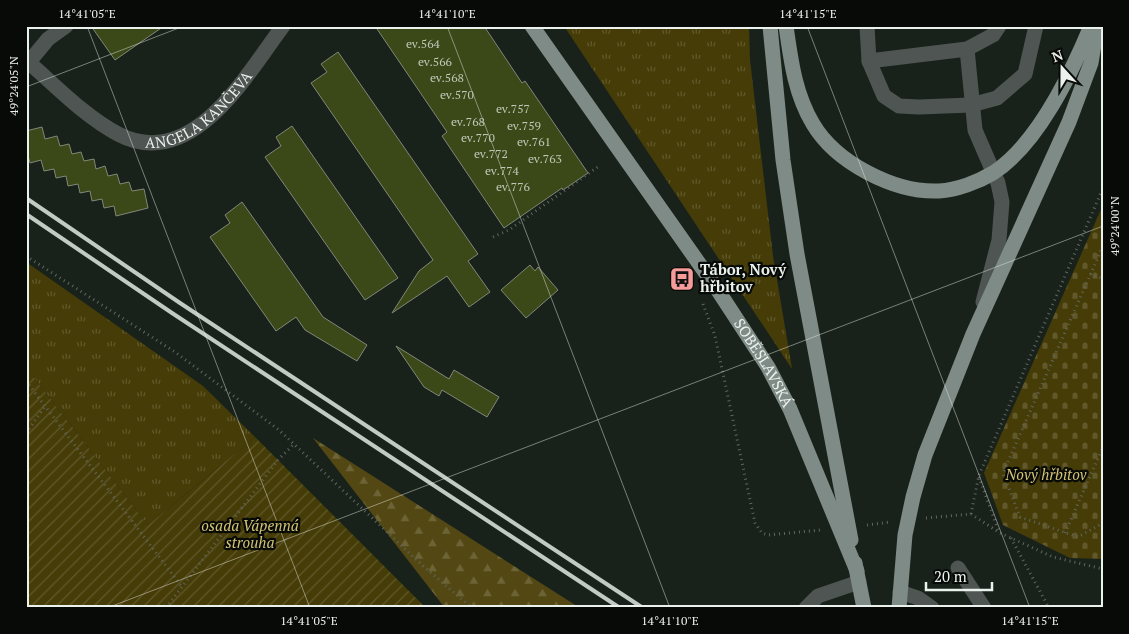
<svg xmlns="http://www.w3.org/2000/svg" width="1129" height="634" viewBox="0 0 1129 634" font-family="'PT Serif',serif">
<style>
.grass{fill:url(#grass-tufts)}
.forest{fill:url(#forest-firs)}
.cemetery{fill:url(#cemetery-stones)}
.garden{fill:url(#garden-furrows)}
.building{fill:#3b4818;stroke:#82877a}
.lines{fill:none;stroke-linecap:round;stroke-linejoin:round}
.path{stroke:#5f6760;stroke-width:3;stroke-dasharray:1 4;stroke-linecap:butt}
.minor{stroke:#4f5553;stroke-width:15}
.major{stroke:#7e8b87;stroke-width:15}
.rail{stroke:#c3c9c4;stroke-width:4}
.ticks{fill:none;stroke:#ebf1ec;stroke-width:1;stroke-opacity:0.45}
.labels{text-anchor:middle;stroke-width:4.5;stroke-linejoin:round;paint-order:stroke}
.number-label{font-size:12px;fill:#bfc7b7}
.street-label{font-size:15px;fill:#ebf1ec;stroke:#070a07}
.poi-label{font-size:15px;font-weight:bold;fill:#ebf1ec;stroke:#070a07;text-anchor:start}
.park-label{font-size:15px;font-style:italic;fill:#d5c474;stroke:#070a07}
.neatline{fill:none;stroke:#ebf1ec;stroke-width:2}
.ticks-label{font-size:12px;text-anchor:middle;fill:#ebf1ec}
</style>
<defs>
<pattern id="grass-tufts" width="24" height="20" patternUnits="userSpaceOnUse" patternTransform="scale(1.25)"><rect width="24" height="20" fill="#463c07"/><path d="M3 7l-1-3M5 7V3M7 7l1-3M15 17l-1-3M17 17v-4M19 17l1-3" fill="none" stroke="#61592b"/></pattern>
<pattern id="forest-firs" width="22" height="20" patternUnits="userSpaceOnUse" patternTransform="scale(1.25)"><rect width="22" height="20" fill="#534813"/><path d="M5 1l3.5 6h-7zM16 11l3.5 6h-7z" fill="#6c6336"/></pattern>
<pattern id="cemetery-stones" width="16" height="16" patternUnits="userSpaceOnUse" patternTransform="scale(1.25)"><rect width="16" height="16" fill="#463c07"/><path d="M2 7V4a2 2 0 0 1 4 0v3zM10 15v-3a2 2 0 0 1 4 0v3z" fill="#61592b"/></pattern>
<pattern id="garden-furrows" width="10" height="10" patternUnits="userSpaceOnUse" patternTransform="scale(1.25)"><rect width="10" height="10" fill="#463c07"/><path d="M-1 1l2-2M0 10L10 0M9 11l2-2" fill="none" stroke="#61592b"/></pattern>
</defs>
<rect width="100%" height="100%" fill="#19221a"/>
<path class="grass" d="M564,26H749L750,60L773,256L792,369Z
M26,262L203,386L255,437L148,525L26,367Z"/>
<path class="forest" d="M313,438L580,608H445Z"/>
<path class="cemetery" d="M1103,205V559L1070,558L1003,525L984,473Z"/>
<path class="garden" d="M26,367L148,525L255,437L426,608H26Z"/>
<path class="building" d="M91,26H164L115,60Z
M375,26H484L522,83L525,81L588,173L563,190L562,188L504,228L442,136L447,132Z
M338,52L478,254L468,261L490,292L469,307L447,276L392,313L419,271L433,260L311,83L327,72L321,64Z
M292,126L398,278L365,300L265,157L281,146L276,137Z
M42,127L45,139L57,136L60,146L69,144L72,154L81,152L84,161L94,159L96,169L105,166L108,176L117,174L120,184L129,182L132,191L144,189L148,208L116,216L114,206L104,208L102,199L92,201L90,191L80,193L78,184L68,186L66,176L56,178L54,169L44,171L41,160L30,163L26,148V131Z
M242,202L323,317L367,345L357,361L305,330L296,317L276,331L210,237L230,223L225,215Z
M530,265L535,271L538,267L558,290L526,318L501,290Z
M396,346L449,379L454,370L499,397L487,417L442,390L439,396L424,387Z"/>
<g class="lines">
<path class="path" d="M493,237L509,230L599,166
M1103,246L1003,473L1020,517L1078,537L1103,523
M26,256L175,352L279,430L422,565L472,608
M1090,274L1103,279
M703,304L715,336L755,523L762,533L768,535L821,530
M26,381L182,587
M26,433L45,406
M979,477L999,532
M971,514L979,475L1103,188
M926,518L971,514L1000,533L1053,557L1103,569
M867,525L890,522
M1065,533L1103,447
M1011,538L1049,608
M166,608L278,460L293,445"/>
<g class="minor">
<path d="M867,26L869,61L884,96L899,106L919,107L971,105L997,98L1025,74L1036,26"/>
<path d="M967,49L975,130L998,183L1002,202L999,240L983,302"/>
<path id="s1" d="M26,60C55,85 84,116 118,134C192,173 247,74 283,26"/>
<path d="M869,61L967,49L993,35L999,26"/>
<path d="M29,62L48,39L66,26"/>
<path d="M958,568L984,608"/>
<path d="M900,592L918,598L932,608"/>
<path d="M806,608L818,596L859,582"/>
</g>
<g class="major">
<path id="s2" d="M532,26L717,289L768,367L790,409L857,571"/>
<path d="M770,26L783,160L797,254L851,540"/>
<path d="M786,26C791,61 795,94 813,124C836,163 895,193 939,191C957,190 978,182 993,173C1038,144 1071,74 1091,26"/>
<path d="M855,563L864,608"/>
<path d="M899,608L905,535L913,497L925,455L973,334L1069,122L1091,63L1097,26"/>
</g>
<path class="rail" d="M26,198L180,303L643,608
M26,214L172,313L620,608"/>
</g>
<path class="ticks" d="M87,26L310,608M447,26L670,608M807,26L1030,608M26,87L184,26M107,608L1103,226"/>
<defs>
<symbol id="bus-square" viewBox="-11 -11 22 22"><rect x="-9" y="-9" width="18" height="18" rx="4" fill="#f59b99" stroke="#070a07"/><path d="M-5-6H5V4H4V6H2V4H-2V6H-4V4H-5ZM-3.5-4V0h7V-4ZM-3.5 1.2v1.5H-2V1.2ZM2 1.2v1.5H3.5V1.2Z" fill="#111"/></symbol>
</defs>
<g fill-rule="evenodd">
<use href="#bus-square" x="668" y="265" width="28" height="28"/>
</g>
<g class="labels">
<g class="number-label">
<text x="423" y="48">ev.564</text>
<text x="435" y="66">ev.566</text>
<text x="447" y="82">ev.568</text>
<text x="457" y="99">ev.570</text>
<text x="513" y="113">ev.757</text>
<text x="468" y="126">ev.768</text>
<text x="524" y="130">ev.759</text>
<text x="478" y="142">ev.770</text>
<text x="534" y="146">ev.761</text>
<text x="491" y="158">ev.772</text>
<text x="545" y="163">ev.763</text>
<text x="502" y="175">ev.774</text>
<text x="513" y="191">ev.776</text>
</g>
<g class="street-label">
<text dy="5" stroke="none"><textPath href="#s1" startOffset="212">ANGELA KANČEVA</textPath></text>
<text dy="5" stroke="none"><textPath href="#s2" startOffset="409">SOBĚSLAVSKÁ</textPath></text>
</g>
<g class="poi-label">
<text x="700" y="275">Tábor, Nový<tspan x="700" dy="17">hřbitov</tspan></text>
</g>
<g class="park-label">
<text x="1046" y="480">Nový hřbitov</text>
<text x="250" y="531">osada Vápenná<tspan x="250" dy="17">strouha</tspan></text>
</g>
</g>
<rect width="1129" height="634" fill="none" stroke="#070a07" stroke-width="55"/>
<g transform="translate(1062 68) rotate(339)" stroke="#070a07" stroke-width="4" paint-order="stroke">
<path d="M0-4L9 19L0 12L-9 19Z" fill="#ebf1ec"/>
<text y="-8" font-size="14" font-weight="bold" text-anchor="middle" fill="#ebf1ec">N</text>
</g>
<path d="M926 582v8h66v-8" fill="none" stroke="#ebf1ec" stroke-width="2.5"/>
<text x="934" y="582" font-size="15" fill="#ebf1ec" stroke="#070a07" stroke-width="4" paint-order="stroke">20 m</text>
<rect x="28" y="28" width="1074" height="578" class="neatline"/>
<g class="ticks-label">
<text x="87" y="18">14°41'05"E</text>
<text x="447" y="18">14°41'10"E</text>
<text x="808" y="18">14°41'15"E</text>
<text transform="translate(14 86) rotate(-90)" y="4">49°24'05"N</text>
<text transform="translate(1115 226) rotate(-90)" y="4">49°24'00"N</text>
<text x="309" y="625">14°41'05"E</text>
<text x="670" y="625">14°41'10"E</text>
<text x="1030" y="625">14°41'15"E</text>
</g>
</svg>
